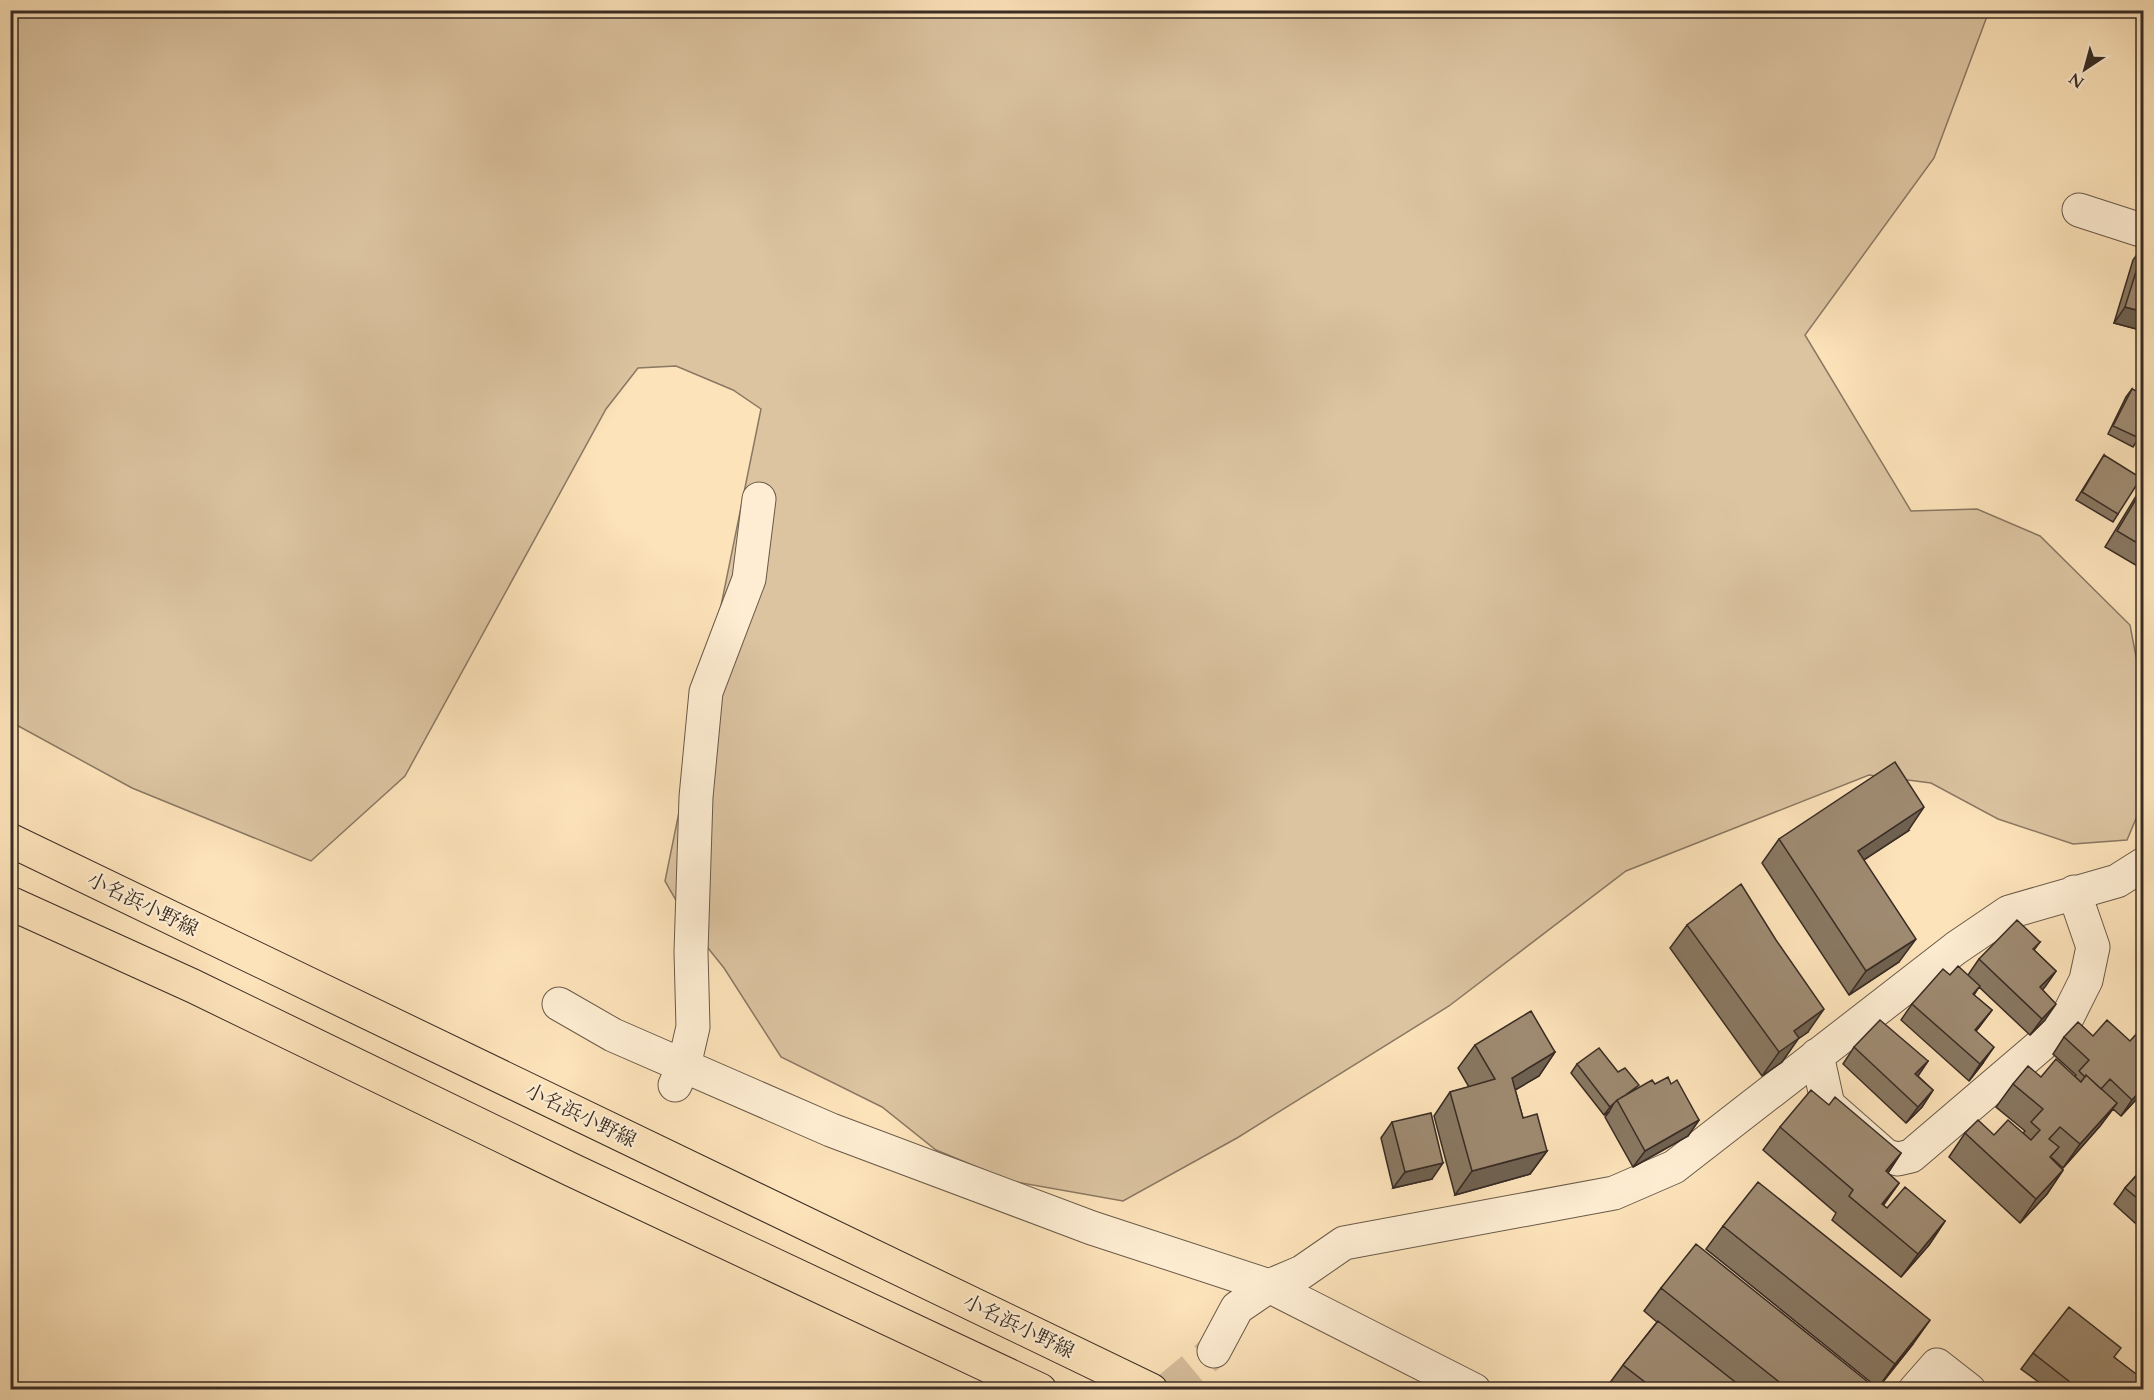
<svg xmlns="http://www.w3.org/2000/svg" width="2154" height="1400" viewBox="0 0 2154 1400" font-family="Cardo,'Noto Serif JP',serif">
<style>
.green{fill:#dcc4a1;stroke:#8a7863;stroke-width:1.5}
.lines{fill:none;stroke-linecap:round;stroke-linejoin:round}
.minor-tunnel{stroke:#d6be9c;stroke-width:33;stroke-dasharray:33 16;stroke-linecap:butt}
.minor-casing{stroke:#6a5a4a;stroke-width:35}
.primary-casing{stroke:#392c25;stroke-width:35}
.minor{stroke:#feedd2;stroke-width:33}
.primary{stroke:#fde3ba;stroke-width:33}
.wall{fill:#897862;stroke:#392c25;stroke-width:1.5}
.shaded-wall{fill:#6f6150;stroke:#392c25;stroke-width:1.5}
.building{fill:#9f8b72;stroke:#392c25;stroke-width:1.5}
.labels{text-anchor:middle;stroke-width:4.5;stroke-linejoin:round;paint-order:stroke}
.street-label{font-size:20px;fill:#392c25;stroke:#feedd2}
</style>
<rect width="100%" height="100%" fill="#fde3ba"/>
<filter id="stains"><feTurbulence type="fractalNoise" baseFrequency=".00333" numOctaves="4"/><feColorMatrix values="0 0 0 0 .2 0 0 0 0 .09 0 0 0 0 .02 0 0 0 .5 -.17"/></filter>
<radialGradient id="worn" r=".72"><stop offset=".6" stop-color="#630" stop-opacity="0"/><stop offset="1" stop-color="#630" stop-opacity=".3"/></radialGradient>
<path class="green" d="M10,11H1989L1934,158L1805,335L1911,511L1977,509L2040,536L2130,625L2143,693V802L2127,840L2073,844L1998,819L1931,783L1869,775L1626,871L1449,1006L1237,1138L1123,1201L1011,1181L936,1150L882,1107L781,1057L724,968L692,928L665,881L761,409L733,390L676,366L638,368L606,409L405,776L311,861L132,788L11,722Z"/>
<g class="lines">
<path class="minor-tunnel" d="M1167,1390L1214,1351"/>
<defs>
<path id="minor" d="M2079,210L2144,231
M559,1004L613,1035L831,1130L1092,1228L1269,1286L1474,1390
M1817,1055L1828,1105L1886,1156L1898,1159L1911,1156L2041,1045L2068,1016L2086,980L2093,947L2074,892
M675,1085L684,1066L693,1027L691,952L696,797L706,692L749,579L759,499
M1214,1351L1237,1308L1269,1286L1302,1272L1344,1243L1614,1193L1674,1167L1956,948L2009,912L2117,881L2144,864
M1915,1390L1937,1365L1969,1390"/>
<path id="primary" d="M10,840L1151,1390
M10,903L193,986L572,1170L1040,1390"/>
</defs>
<use href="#minor" class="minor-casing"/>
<use href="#primary" class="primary-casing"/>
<use href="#minor" class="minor"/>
<use href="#primary" class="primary"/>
</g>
<path class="wall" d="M2144,245V331L2114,323L2133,260Z
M2132,389L2139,438L2133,447L2108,434L2126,397Z
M2104,455L2118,514L2113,522L2076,500Z
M2144,483V570L2105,547Z
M1908,831L1863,860L1899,962L1849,995L1762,863L1779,839Z
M1687,925L1808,1032L1798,1039L1782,1062L1762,1076L1670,948Z
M2144,938V947L2140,943Z
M2040,942L2034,950L2056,971L2042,990L2045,1020L2030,1035L1979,987L1974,995L1992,1010L1976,1031L1983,1063L1969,1081L1901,1020L1912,1004L1950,975H1968L1979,959Z
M2064,1037L2144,1091L2121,1116L2113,1109L2100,1126L2063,1168L2052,1158L2051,1159L2063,1170L2047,1194L2020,1223L1949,1157L1965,1133L1994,1135L2023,1133L2025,1131L1996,1107L2013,1084L2041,1077L2075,1076L2076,1075L2053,1054Z
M1475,1045L1555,1052L1539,1076L1515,1090L1523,1118L1547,1151L1530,1174L1455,1195L1434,1116L1450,1092L1469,1087L1458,1068Z
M1854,1047L1928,1061L1918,1076L1933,1090L1922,1107L1906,1123L1843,1064Z
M1577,1064L1618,1072L1635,1090L1655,1084H1671L1699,1120L1688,1136L1633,1167L1605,1117L1609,1112L1604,1115L1571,1073Z
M1829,1105L1901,1153L1888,1173L1899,1183L1883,1205L1887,1208L1945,1221L1929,1245L1901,1277L1832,1220L1836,1213L1763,1150L1780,1127Z
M1392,1122L1432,1179L1393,1188L1381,1138Z
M2144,1167V1231L2114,1204L2125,1188Z
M1723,1226L1913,1344L1878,1388L1706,1249Z
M1661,1288L1870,1389H1608L1606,1388L1623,1365L1657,1322L1644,1311Z
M2033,1353L2114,1357L2144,1389H2048L2021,1369Z"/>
<path class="shaded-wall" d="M2125,307L2144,312V331L2114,323Z
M1924,807L1908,831L1841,875L1858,851Z
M1916,939L1899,962L1849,995L1866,971Z
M2056,971L2045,987L2029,1004L2040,987Z
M2056,1004L2045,1020L2030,1035L2042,1019Z
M1824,1009L1808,1032L1798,1039L1782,1062L1762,1076L1794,1031Z
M1992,1010L1980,1026L1964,1046L1975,1030Z
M1994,1047L1983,1063L1969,1081L1980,1064Z
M1555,1052L1539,1076L1496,1101L1512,1078Z
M1928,1061L1917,1077L1915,1074Z
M2144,1087V1091L2121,1116L2132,1100Z
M1933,1090L1922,1107L1906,1123L1918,1107Z
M1614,1103L1609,1112L1604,1115L1610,1107Z
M2117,1103L2100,1126L2063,1168L2080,1144Z
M1699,1120L1688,1136L1633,1167L1645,1151Z
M1547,1151L1530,1174L1455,1195L1472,1171Z
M1901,1153L1885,1177L1886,1171Z
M1443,1163L1432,1179L1393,1188L1405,1172Z
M2063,1170L2047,1194L2020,1223L2036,1199Z
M1899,1183L1883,1206L1882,1204Z
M1945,1221L1929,1245L1901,1277L1918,1254Z
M1930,1320L1913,1344L1878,1388L1895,1364Z"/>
<path class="building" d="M2144,246V312L2125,307Z
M2132,389L2144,394V429L2139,438L2113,426Z
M2104,455L2141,478L2118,514L2082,492Z
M2144,486V547L2117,531Z
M1895,762L1924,807L1858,851L1916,939L1866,971L1779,839Z
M1741,884L1776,940L1824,1009L1794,1031L1799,1038L1779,1052L1687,925Z
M2017,920L2040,942L2033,949L2056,971L2040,987L2056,1004L2042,1019L1979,959Z
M1958,966L1980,986L1973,994L1992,1010L1975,1030L1994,1047L1980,1064L1912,1004L1943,969L1950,975Z
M1531,1011L1555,1052L1512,1078L1523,1118L1537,1114L1547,1151L1472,1171L1450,1092L1495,1079L1475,1045Z
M1880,1020L1928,1061L1915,1074L1933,1090L1918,1107L1854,1047Z
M2107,1020L2130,1041L2139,1031L2144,1035V1087L2132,1100L2110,1079L2101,1089L2086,1075L2085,1077L2079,1071L2089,1060L2064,1037L2078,1022L2093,1036Z
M1599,1048L1618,1072L1625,1068L1639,1085L1624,1096L1617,1100L1610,1107L1577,1064Z
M2056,1059L2081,1082L2086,1075L2117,1103L2080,1144L2060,1127L2049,1139L2059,1147L2050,1157L2063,1170L2036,1199L1965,1133L1978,1120L1994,1135L2008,1120L2031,1140L2040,1130L2031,1122L2043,1109L2013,1084L2028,1066L2041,1077Z
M1668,1077L1671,1084L1677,1080L1699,1120L1645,1151L1617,1100L1652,1080L1655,1084Z
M1811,1090L1829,1105L1835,1097L1901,1153L1886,1171L1899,1183L1882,1204L1887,1208L1905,1187L1945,1221L1918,1254L1849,1196L1853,1190L1780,1127Z
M1431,1113L1443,1163L1405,1172L1392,1122Z
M2144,1167V1204L2125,1188Z
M1758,1182L1930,1320L1895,1364L1723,1226Z
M1696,1244L1873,1386L1870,1389H1788L1661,1288Z
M2069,1307L2121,1348L2114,1357L2144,1380V1389H2088L2086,1388L2084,1389H2079L2033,1353Z
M1658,1321L1744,1389H1654L1623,1365Z"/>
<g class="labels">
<g class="street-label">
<text transform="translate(143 904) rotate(26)" y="7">小名浜小野線</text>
<text transform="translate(581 1115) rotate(26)" y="7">小名浜小野線</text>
<text transform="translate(1019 1326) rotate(26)" y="7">小名浜小野線</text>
</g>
</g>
<rect width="2154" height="1400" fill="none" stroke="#fde3ba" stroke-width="36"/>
<rect x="12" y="12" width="2130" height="1376" fill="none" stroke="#392c25" stroke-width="3"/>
<rect x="18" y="18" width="2118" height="1364" fill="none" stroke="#392c25" stroke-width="1.5"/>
<g transform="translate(2085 69) rotate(216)" stroke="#feedd2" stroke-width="4.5" paint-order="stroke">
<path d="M0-4.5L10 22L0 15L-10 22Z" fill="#392c25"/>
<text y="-9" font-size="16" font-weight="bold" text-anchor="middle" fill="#392c25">N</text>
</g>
<rect width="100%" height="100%" filter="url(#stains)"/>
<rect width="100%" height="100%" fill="url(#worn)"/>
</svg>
